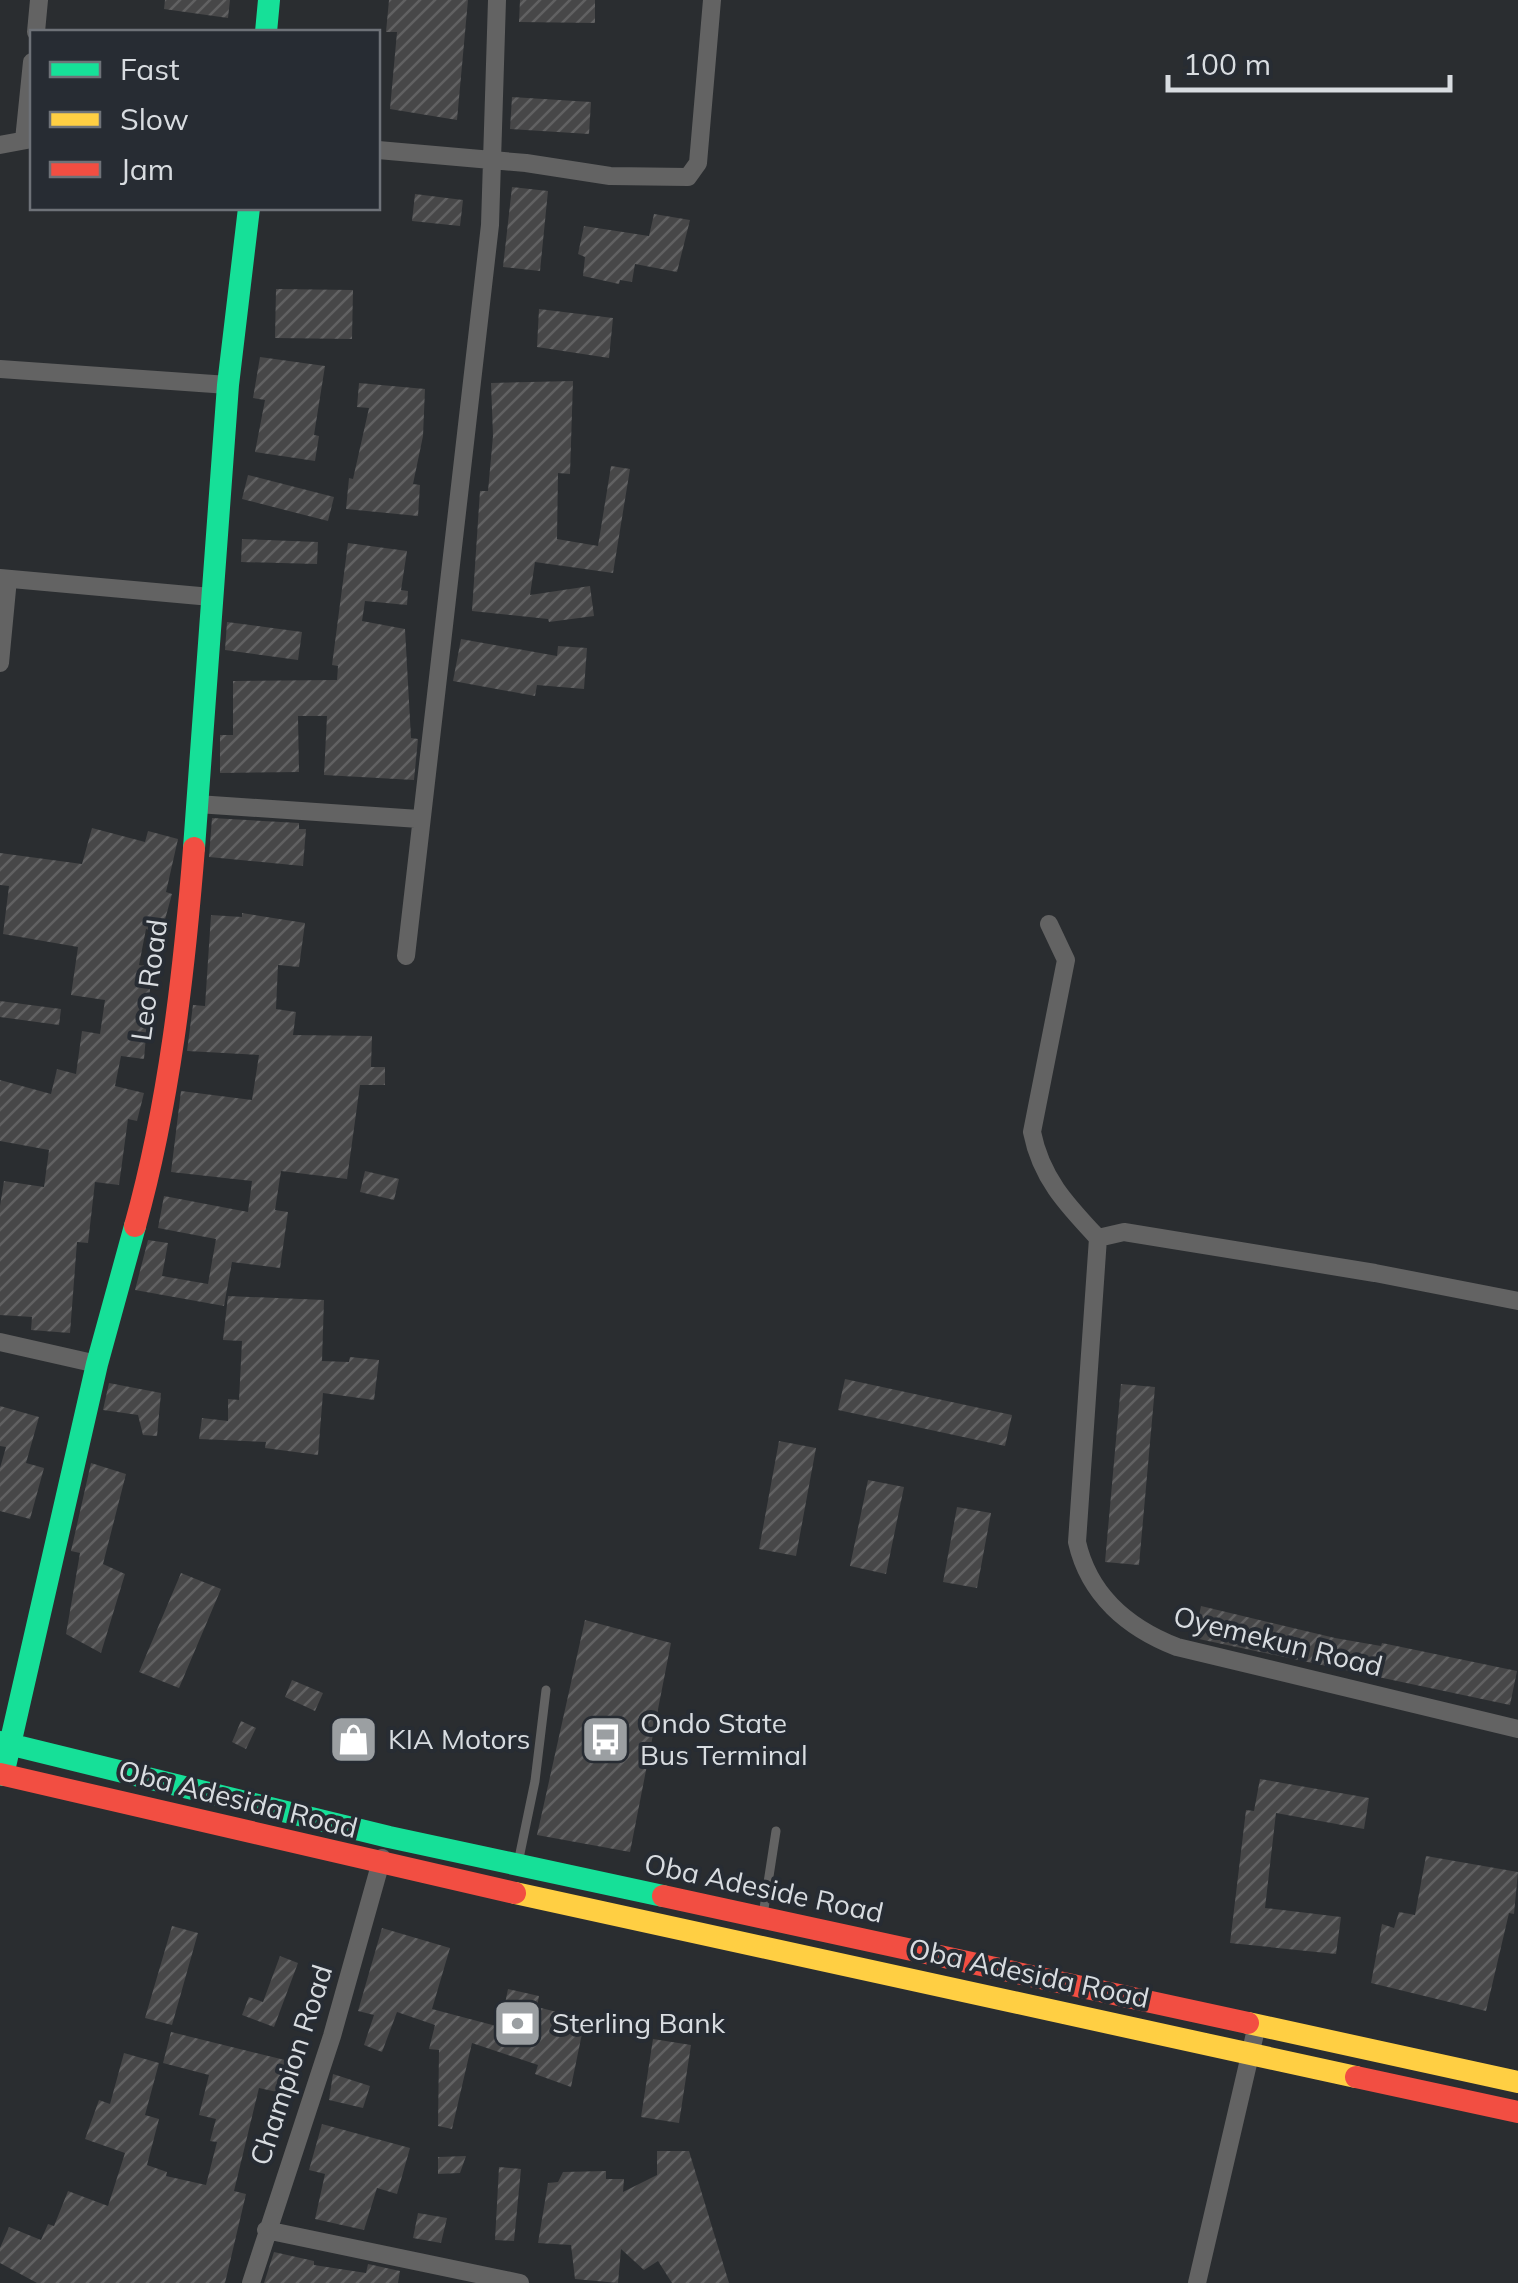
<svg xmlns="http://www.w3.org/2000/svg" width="1518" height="2283" viewBox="0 0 1518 2283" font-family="Mulish,sans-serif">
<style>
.building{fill:url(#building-hatch)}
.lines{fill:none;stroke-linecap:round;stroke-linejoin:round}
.lane{stroke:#636363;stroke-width:9}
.street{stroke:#636363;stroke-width:18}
.fast{stroke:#16e098;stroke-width:22}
.slow{stroke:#ffcf43;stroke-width:22}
.jam{stroke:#f24e42;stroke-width:22}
.labels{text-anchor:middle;stroke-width:8;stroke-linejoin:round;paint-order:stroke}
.street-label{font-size:28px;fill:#d8dce0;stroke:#272c33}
.poi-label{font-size:28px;fill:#d8dce0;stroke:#272c33;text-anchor:start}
</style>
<defs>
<pattern id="building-hatch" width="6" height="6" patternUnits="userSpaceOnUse" patternTransform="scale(2.5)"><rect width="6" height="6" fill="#474748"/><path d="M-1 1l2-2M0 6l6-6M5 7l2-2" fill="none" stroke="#616162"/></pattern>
</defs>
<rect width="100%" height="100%" fill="#2a2d30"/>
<path class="building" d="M165,0H230L228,18L164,9Z
M389,0H468L457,120L390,109L397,32H386Z
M520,0H595V23L519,22Z
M512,97L591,102L589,134L510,129Z
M512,187L548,191L540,271L503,267Z
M415,194L463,200L460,226L412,221Z
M654,214L690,220L677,272L635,264L632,282L620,280L619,284L583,276L585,257L578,254L584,226L649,236Z
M276,289L353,290L352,339L275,338Z
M539,309L613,318L609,358L537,347Z
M260,357L325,366L314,435L319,436L315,461L255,452L265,400L253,398Z
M573,381L570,474L558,473L557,539L598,546L611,466L630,469L613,573L535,562L530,595L590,586L594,616L549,622L548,619L472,611L480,491H488L493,436L491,383Z
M359,383L425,389L423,436L413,484L420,485L418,516L346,509L349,478L353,479L369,408L357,407Z
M248,475L334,497L328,521L242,499Z
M242,539L318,542L317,564L241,562Z
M348,543L407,551L401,590L408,591L407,605L365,601L362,621L405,629L411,738L418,739L414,780L324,775L327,716H298L299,772L220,773V735H233V681L337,680L338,666L332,665Z
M227,622L302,632L298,660L225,650Z
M461,639L557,656L558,646L587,648L584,689L537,685L535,696L453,681Z
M212,818L299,823V829H306L303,866L209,857Z
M92,828L145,842L148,831L178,839L166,892L172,894L161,934L146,929L139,965L152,967L144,1059L121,1056L115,1086L144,1093L137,1121L128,1119L119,1185L95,1182L88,1243L77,1242L70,1333L31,1330L32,1317L0,1315V1206L4,1181L44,1187L49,1150L0,1141V1080L51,1094L57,1069L76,1074L82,1031L100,1034L105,1000L71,995L78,947L3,934L9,886L0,885V853L82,864Z
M242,913L305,923L299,967L278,965L276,1009L296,1012L293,1035L372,1036L371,1067H385V1085H360L347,1179L281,1171L275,1210L288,1212L280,1268L232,1262L224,1306L135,1290L148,1240L168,1243L162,1276L208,1284L216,1239L158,1228L164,1196L248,1212L252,1181L171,1172L181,1091L252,1100L259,1055L187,1051L193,1005L205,1006L211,915L242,917Z
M0,1001L61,1009L59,1025L0,1017Z
M365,1171L399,1179L394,1200L360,1192Z
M228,1296L324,1300L322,1361L349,1362L350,1357L379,1360L374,1400L323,1393L318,1455L265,1448L266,1442L199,1439L202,1418L228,1421V1399L239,1400L242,1341L223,1340Z
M845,1379L1012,1415L1005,1446L838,1410Z
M109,1383L161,1393L157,1436L143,1435L138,1415L103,1410Z
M1121,1384L1155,1387L1139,1565L1105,1562Z
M0,1406L39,1417L26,1463L44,1468L30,1519L0,1511V1468L6,1447L0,1446Z
M779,1441L816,1448L796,1556L759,1549Z
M91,1463L126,1474L103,1564L125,1574L101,1653L66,1634L80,1553L71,1551Z
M868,1480L904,1487L886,1574L850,1566Z
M957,1507L991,1513L977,1588L943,1582Z
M181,1573L221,1589L179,1688L139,1672Z
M1201,1606L1335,1638L1381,1646L1382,1643L1517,1671L1510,1705L1194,1638Z
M585,1620L671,1643L630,1852L537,1835Z
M292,1680L323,1693L315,1711L285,1697Z
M241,1721L256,1728L246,1749L232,1742Z
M1260,1779L1369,1798L1364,1829L1276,1813L1265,1908L1341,1917L1336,1954L1230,1943L1246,1810L1254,1811Z
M1426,1856L1518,1872L1514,1914L1509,1913L1486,2011L1371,1983L1382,1924L1394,1928L1399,1912L1415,1915Z
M172,1926L198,1933L172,2025L145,2018Z
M382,1928L450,1948L432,2009L500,2027L508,1989L539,1996L537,2007L585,2019L571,2087L535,2074L538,2065L472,2043L452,2129L438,2126L439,2050L429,2049L435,2025L397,2012L382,2052L364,2045L374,2015L358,2011Z
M280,1956L298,1963L274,2027L242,2015L249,1997L263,2002Z
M171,2032L285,2060L277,2092L259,2088L234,2191L246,2194L225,2283H37L0,2263V2248L9,2227L41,2240L48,2224L54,2226L68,2191L108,2206L125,2153L85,2139L99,2100L110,2104L124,2053L159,2063L145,2115L159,2119L147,2165L167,2172L166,2176L206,2185L217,2142L210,2141L216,2119L199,2115L209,2075L163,2063Z
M653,2039L691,2045L679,2123L641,2117Z
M333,2074L370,2086L363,2108L329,2100Z
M322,2124L410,2148L397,2194L377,2188L364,2230L315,2219L325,2174L309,2170Z
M657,2151H689L729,2283H672L658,2261L644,2270L621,2249L618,2283L575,2279L571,2245L538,2243L548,2183L558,2182L563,2172L606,2171V2179H624L623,2192L657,2175Z
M466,2156L460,2173L438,2174V2157Z
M499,2167L521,2169L514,2241L495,2240Z
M418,2213L447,2218L441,2243L413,2238Z
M274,2252L314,2261V2265L366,2273L368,2264L400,2271L398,2283H264Z"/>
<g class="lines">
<path class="lane" d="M518,1863L535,1781L546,1690
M763,1915L776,1831"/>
<path class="street" d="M36,32L39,0
M24,140L32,62
M0,145L32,139
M378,150L526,163L610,176L688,177L698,163L712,0
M0,369L228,385
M0,578L211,597
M0,663L8,579
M197,804L419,819
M1049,924L1066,960L1032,1132C1041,1178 1067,1205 1098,1238
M406,956L490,225L497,0
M1098,1238L1077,1542C1089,1595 1128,1628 1177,1647L1518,1729
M1098,1238L1124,1232L1375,1273L1518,1301
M0,1342L97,1364
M266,2230L520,2283
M251,2283L332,2036L382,1858
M1197,2283L1257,2025"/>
<path class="fast" d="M266,32L269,0
M194,848L228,385L249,208
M0,1742L389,1837L663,1896
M3,1775L97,1364L135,1226"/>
<path class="slow" d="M515,1893L1356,2077
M1248,2023L1518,2082"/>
<path class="jam" d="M135,1226C169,1104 184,974 194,848
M0,1774L515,1893
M663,1896L1248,2023
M1356,2077L1518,2112"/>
</g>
<defs>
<symbol id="shop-square" viewBox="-11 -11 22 22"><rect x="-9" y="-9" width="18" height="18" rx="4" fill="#9b9fa2" stroke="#272c33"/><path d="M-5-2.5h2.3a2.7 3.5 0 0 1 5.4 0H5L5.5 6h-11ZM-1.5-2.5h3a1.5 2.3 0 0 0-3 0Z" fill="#fff"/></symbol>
<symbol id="bus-square" viewBox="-11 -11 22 22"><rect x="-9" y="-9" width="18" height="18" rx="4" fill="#9b9fa2" stroke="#272c33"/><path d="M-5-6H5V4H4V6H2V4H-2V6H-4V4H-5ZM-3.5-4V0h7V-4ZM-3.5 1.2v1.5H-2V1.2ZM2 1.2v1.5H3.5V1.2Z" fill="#fff"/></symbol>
<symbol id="bank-square" viewBox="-11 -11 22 22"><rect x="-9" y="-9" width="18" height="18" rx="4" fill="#9b9fa2" stroke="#272c33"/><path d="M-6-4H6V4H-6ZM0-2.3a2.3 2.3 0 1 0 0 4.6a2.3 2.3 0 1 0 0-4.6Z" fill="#fff"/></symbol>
</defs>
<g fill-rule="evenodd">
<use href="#shop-square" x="326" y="1712" width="55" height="55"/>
<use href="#bus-square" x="578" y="1712" width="55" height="55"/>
<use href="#bank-square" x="490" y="1996" width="55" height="55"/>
</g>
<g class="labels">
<g class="street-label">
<text transform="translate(149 980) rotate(-82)" y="10">Leo Road</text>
<text transform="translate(1278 1641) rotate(14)" y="10">Oyemekun Road</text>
<text transform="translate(238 1799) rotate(14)" y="10">Oba Adesida Road</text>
<text transform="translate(764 1888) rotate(12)" y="10">Oba Adeside Road</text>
<text transform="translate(1029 1973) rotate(12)" y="10">Oba Adesida Road</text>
<text transform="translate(291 2065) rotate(-72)" y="10">Champion Road</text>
</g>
<g class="poi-label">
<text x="640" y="1733">Ondo State<tspan x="640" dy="32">Bus Terminal</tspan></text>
<text x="388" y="1749">KIA Motors</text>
<text x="552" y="2033">Sterling Bank</text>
</g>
</g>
<rect x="30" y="30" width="350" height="180" fill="#272c33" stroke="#6e7278" stroke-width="2.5"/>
<rect x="50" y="62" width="50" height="15" fill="#16e098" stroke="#6e7278" stroke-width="2.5"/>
<text x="120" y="80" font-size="30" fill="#d8dce0">Fast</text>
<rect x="50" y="112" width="50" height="15" fill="#ffcf43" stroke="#6e7278" stroke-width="2.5"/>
<text x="120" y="130" font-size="30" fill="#d8dce0">Slow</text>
<rect x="50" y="162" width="50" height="15" fill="#f24e42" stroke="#6e7278" stroke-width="2.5"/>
<text x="120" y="180" font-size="30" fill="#d8dce0">Jam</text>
<path d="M1168 75v15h282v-15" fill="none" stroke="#d8dce0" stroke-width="5"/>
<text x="1183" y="75" font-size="30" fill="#d8dce0" stroke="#272c33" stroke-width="8" paint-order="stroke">100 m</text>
</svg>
